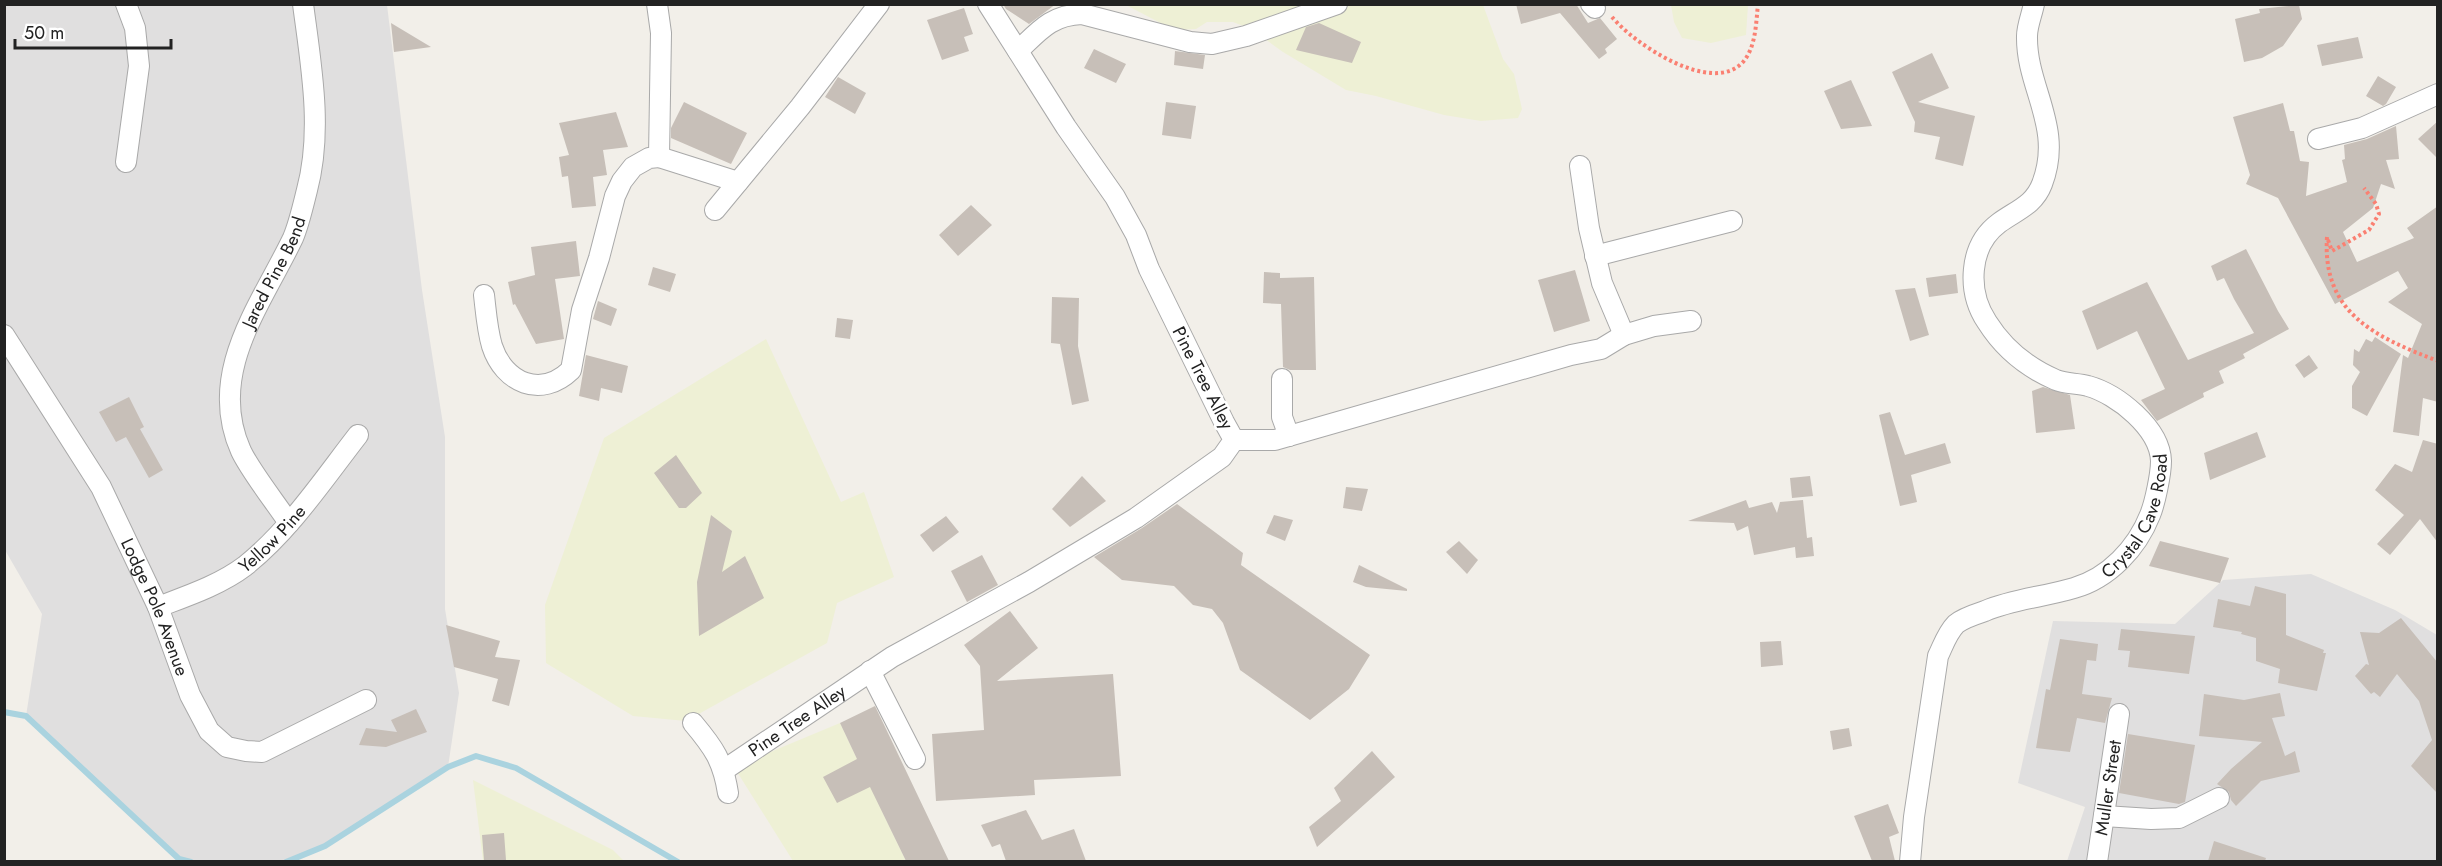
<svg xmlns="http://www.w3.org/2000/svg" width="2442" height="866" viewBox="0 0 2442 866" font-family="Jost,sans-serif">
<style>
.residential{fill:#e0dfdf}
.farmland{fill:#eef0d5}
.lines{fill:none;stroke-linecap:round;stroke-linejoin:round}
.stream{stroke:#aad3df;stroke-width:6}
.building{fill:#c7bfb8}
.minor-casing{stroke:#a9a9a9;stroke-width:22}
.path{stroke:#fa8072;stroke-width:4;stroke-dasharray:3 3;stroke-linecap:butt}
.minor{stroke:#fff;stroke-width:20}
.labels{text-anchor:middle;stroke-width:5;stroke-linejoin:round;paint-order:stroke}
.street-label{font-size:18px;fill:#222;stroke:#fff}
</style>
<rect width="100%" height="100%" fill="#f2efe9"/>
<path class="residential" d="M5,5H387L422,290L445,437V609L459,693L448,767L325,846L286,861L191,862L179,859L26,716L42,614L5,550Z
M2311,574L2395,610L2437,635V861H2067L2085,807L2018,783L2053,621L2175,624L2223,580Z"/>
<path class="farmland" d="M1126,5H1483L1503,59L1514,74L1522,109L1518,118L1481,121L1444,115L1376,96L1346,90L1283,52L1251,29L1233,22H1207L1196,29L1174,30Z
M1671,5H1748L1746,35L1711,43L1682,38L1674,22Z
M766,339L841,502L864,492L894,577L837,603L827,643L686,721L633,716L546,663L545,605L604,438Z
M840,723L906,861H793L734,767Z
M473,780L613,850L624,861H483Z"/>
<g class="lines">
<path class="stream" d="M4,712L26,716L179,859L191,862
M286,862L325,846L448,767L476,756L516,768L678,862"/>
</g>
<path class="building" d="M1003,4H1056L1029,24L1006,9Z
M1516,4H1576L1588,23L1600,18L1617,39L1605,49L1607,53L1599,59L1560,13L1521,24Z
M2299,5L2302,19L2283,46L2262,58L2244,62L2235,19L2260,13L2259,9Z
M964,8L973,34L964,37L969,51L942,60L927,20Z
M391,23L431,47L394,52Z
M1319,23L1361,42L1352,63L1296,50L1306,27Z
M2358,37L2363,58L2322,66L2317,45Z
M1094,49L1126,64L1116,83L1084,68Z
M1175,51L1205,55L1203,69L1174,65Z
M1932,53L1949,88L1918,102L1975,116L1963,166L1935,159L1940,137L1914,132L1915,122L1892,72Z
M2378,76L2396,87L2386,104L2383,106L2366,96Z
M838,77L866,93L855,114L825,97Z
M1851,80L1872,126L1841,129L1824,91Z
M684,102L747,133L731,164L671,138V128Z
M1166,102L1196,106L1191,139L1162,135Z
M2283,103L2290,131H2294L2300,161L2309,162L2306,196L2347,182L2342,160L2345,159L2344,145L2367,139L2396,126L2399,159L2386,160L2395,189L2381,184L2373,208L2343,232L2357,262L2414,238L2407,228L2438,206V402L2423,398L2419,436L2393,432L2403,355L2408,358L2422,324L2388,302L2408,288L2398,271L2335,304L2278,198L2246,184L2250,175L2233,117Z
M616,112L628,147L603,150L607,175L593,177L596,206L572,208L568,176L562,177L559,157L569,155L559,123Z
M2438,121V159L2418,139Z
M971,205L992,225L958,256L939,235Z
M576,241L580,276L555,279L564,339L536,344L515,304L513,305L508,282L535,275L531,247Z
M2246,249L2278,311L2289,329L2243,354L2245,358L2219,371L2224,383L2203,393L2204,397L2157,421L2141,400L2165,389L2137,331L2097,350L2082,311L2147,282L2188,360L2254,333L2234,299L2224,278L2217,281L2211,266Z
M653,267L676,274L670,292L648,285Z
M1575,270L1590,321L1554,332L1538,280Z
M1264,272L1280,273V278L1314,277L1316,370H1290L1283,367L1281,304L1263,303Z
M1956,274L1958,293L1929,297L1926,278Z
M1915,288L1929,335L1910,341L1895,290Z
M1052,297L1079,298L1078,346L1089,401L1072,405L1060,344L1051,343Z
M598,301L617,309L611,326L593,319Z
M837,318L853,320L850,339L835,337Z
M2375,337L2401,354L2367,416L2352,408V386L2360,372L2353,365L2354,349L2359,352L2366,339L2372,342Z
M586,355L628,366L622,393L601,388L599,401L579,396Z
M2309,355L2318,368L2304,378L2295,365Z
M2043,387L2070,395L2075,429L2036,433L2032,391Z
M129,397L144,427L140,429L163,470L149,478L126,437L116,442L99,412Z
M1890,412L1905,455L1945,443L1951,463L1911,475L1917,502L1900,506L1879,415Z
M2257,432L2266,457L2210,480L2204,453Z
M2423,440L2438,444V543L2420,519L2390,555L2377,544L2404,515L2375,490L2395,464L2412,472Z
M676,455L702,493L686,508H679L654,473Z
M1082,476L1106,501L1070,527L1052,509Z
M1810,476L1813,496L1792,498L1790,478Z
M1346,487L1368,489L1362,511L1343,508Z
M1746,500L1749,508L1772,502L1777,513L1780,502L1803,500L1807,538L1812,537L1814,556L1796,558L1795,547L1754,555L1748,526L1737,531L1734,523L1688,521Z
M1177,504L1243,553L1241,565L1370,655L1349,689L1310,720L1240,670L1223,623L1212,609L1193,605L1174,586L1122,580L1094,557L1142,528Z
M711,515L732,531L722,572L745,556L764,598L699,636L697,582Z
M1274,515L1293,520L1285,541L1266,533Z
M946,516L959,532L933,552L920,535Z
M1459,541L1478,560L1467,574L1446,552Z
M2160,541L2229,558L2220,583L2149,566Z
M982,555L998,585L967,602L951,571Z
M1359,565L1407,589V591L1366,587L1353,582Z
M2255,586L2286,594V635L2324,650L2323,653H2326L2317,691L2278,683L2280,669L2256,661V638L2241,634L2242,632L2213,627L2218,599L2250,606Z
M1010,611L1038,648L997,681L1113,674L1121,776L1034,780L1035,795L936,801L932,734L984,730L980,666L964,645Z
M2401,618L2438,663V794L2411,766L2432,740L2419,701L2397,674L2380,697L2374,692L2371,694L2355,676L2366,664L2369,665L2360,632L2379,633Z
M446,625L500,641L495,657L520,660L509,706L492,701L498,679L454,667Z
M2121,629L2195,636L2189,674L2128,667L2130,651L2118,650Z
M2060,639L2098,644L2096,661L2087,660L2082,694L2112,698L2105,723L2077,718L2070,752L2036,748L2046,689L2050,690Z
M1781,641L1783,665L1761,667L1760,642Z
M2280,693L2285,716L2272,718L2285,756L2295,751L2300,772L2261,781L2236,806L2231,800L2229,792L2217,784L2231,769L2262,742L2199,736L2204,694L2244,700Z
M875,706L887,731L949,861H906L870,787L837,803L823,777L857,759L840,723Z
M416,709L427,732L386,747L359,745L366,728L397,732L391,720Z
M1849,728L1852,746L1833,750L1830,731Z
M2128,734L2195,745L2185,802L2179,804L2119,793Z
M1372,751L1395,777L1317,847L1309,827L1341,801L1334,788Z
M1888,804L1899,833L1889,837L1895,861H1872L1854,816Z
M1026,810L1042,840L1074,829L1086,861H1006L1000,844L992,847L981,825Z
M504,833L506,860L484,861L482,835Z
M2214,841L2266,858L2265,861H2208Z"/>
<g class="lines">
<defs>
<g id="minor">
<path d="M657,4L661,33L659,157L738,182"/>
<path d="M1591,4L1595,8"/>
<path d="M1018,51C1039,31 1051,15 1082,14L1190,42L1212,44L1246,36L1337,4"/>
<path d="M2318,139L2362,128L2438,94"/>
<path d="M126,162L139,66L135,28L126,4"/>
<path d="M1580,166L1589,228L1602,283L1624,335"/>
<path d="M715,210L800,107L879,4"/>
<path d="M1595,256L1732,221"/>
<path d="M484,295C486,312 487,329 492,346C504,383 541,399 571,370L582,310L599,258L615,196L622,181L633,167L649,158L659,157"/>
<path id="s1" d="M4,335L101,487L158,607L190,695L209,731L227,747L246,751L262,752L366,700"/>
<path d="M1282,379V417L1289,436"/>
<path d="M1234,440H1275L1571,355L1601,349L1624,335L1654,326L1691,321"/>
<path id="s2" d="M289,523C275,502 251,472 241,451C206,373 261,305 293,238C299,224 303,206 307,190C323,130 311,65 303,4"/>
<path id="s3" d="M158,607C187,596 220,585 245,566C290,530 323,480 358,435"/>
<path d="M870,671L915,759"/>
<path d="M693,723C714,748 723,761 728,793"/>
<path id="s4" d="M724,770L892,657L1029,582L1136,518L1222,457L1234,440L1224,422L1149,269L1136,235L1115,197L1066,127L988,4"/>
<path d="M2104,816L2151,819L2179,818L2219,798"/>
<path id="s5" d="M1910,862L1914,817L1938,656C1943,646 1947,633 1956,624C1963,618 1976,614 1985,611C2013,599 2044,597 2074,588C2109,578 2137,548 2150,515C2155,503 2161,474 2161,461C2160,428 2117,394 2088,386C2078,383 2066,384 2056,380C2028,368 2004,349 1987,322C1967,292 1968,246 1999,223C2017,210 2034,205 2042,184C2064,127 2026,88 2027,36C2027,26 2032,14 2034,4"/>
<path id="s6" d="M2097,862L2119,714"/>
</g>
</defs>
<use href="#minor" class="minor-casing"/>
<path class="path" d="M1612,17C1634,44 1712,96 1743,62C1756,47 1756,23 1758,4
M2327,237C2322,313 2375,337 2438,361
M2328,240L2332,251L2369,230L2379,214L2376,204L2364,188"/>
<use href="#minor" class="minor"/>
</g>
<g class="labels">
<g class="street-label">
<text dy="6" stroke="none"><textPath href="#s2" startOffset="276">Jared Pine Bend</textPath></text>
<text transform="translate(1203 378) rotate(63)" y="6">Pine Tree Alley</text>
<text dy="6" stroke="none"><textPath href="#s5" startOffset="471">Crystal Cave Road</textPath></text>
<text dy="6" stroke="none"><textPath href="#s3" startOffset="135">Yellow Pine</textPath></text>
<text dy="6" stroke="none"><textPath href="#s1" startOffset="312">Lodge Pole Avenue</textPath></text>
<text dy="6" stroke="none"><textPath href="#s4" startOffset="88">Pine Tree Alley</textPath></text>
<text dy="6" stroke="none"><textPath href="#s6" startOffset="75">Muller Street</textPath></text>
</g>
</g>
<rect width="2442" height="866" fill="none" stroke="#222222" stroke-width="12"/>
<path d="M15 39v9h156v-9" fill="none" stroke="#222222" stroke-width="3"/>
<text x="24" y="39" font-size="18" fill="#222222" stroke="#ffffff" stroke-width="4.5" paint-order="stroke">50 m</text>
</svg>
